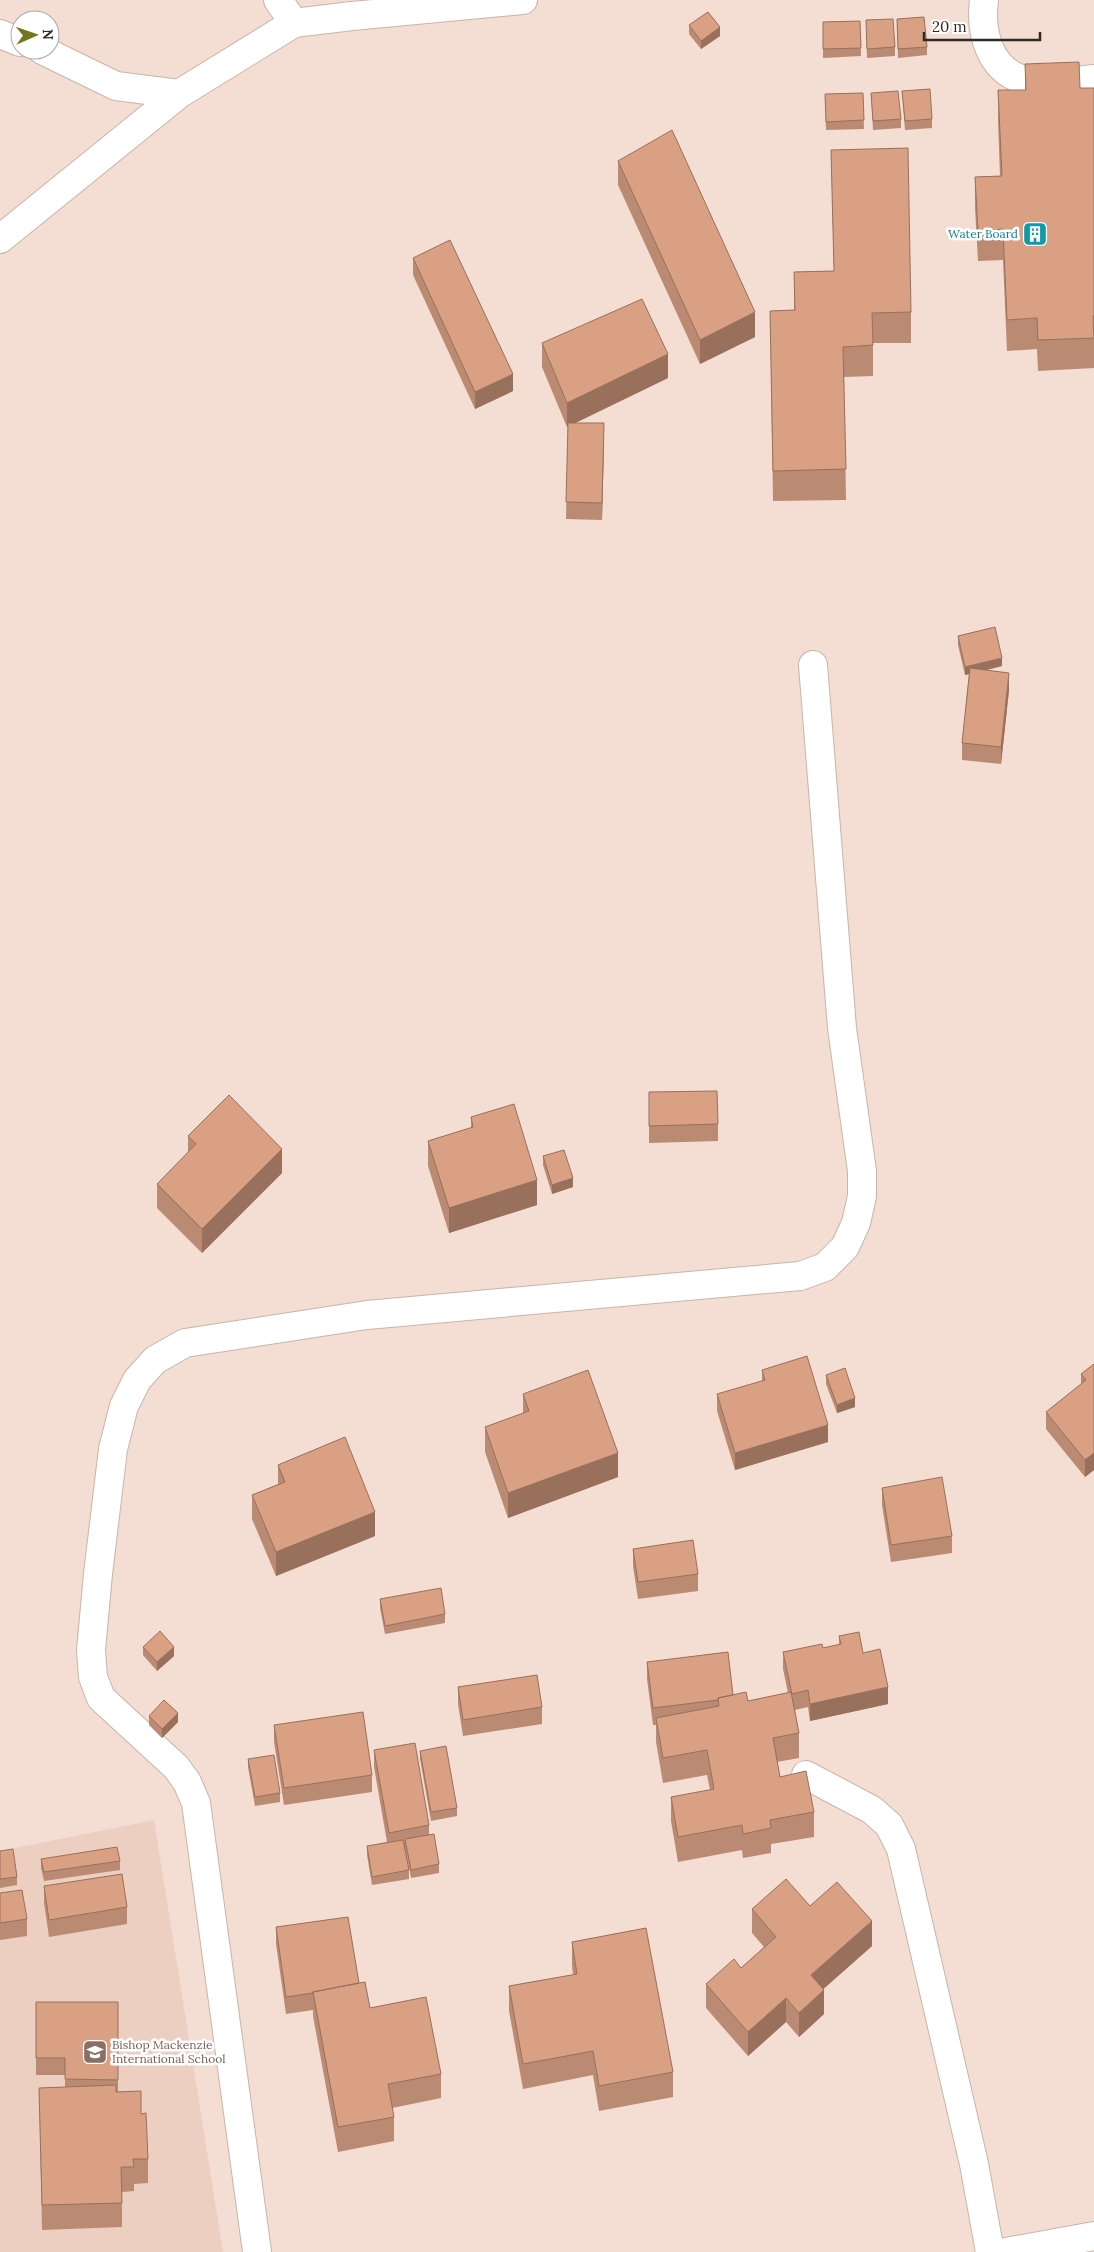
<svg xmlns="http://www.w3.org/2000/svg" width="1094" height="2252" viewBox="0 0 1094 2252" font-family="Lora,serif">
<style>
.built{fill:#edcfc1}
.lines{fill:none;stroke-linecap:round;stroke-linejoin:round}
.minor-casing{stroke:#cab4a9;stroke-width:30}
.minor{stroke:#fff;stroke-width:28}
.wall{fill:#bb8a72}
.shaded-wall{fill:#98705c}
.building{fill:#d9a084;stroke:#98705c}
.labels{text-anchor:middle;stroke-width:5;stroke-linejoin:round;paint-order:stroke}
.culture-label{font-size:12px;fill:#0d838f;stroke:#fff;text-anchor:end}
.education-label{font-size:12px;fill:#785e54;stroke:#fff;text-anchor:start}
</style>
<rect width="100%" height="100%" fill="#f4ddd2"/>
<path class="built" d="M154,1820L223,2252H0V1851Z"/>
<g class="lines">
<defs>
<path id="minor" d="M278,0L294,23
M984,0C980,32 989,70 1024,80C1045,86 1072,81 1094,79
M0,34L20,42
M42,50L116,86L179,94
M0,239L179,94L294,23L352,16L523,0
M806,1775L872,1810L889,1825L901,1849L974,2164L990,2252
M257,2252L196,1803L187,1782L176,1767L101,1698L93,1677L91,1650L98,1574L113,1449L124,1406L137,1380L155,1360L185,1343L367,1315L800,1276L825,1267L845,1247L856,1223L862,1196V1171L842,1028L813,665
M1006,2252L1094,2236"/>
</defs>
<use href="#minor" class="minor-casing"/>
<use href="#minor" class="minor"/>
</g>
<path class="wall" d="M897,19L927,47V55L898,58Z
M866,20L895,47V56L867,58Z
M860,21L861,56L823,58V22Z
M689,25L720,36L701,49L689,34Z
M1025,64L1080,88H1094V368L1038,371L1037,349L1007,351L1003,260L978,261L975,208V177L1000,176L998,121V90H1025Z
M902,91L932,119V128L905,130Z
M863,93L864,129L826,130L825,94Z
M871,93L901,119V128L873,130Z
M831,150L911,312V343H873V376L844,377L846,500L773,501L770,311L794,310V272L834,271Z
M618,161L755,337L700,364L618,185Z
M413,258L513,391L475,409L413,275Z
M542,343L668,378L575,423L604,440L602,520L566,519L568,426L567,427L542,367Z
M958,636L1002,666L987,670L1009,690L1001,764L962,760V743L969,674L965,675L958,645Z
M649,1092L718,1124V1141L649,1143Z
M471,1117L537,1205L449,1233L428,1166V1141L471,1128Z
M188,1136L282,1173L202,1253L157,1208V1184L188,1153Z
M543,1156L573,1187L552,1194L543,1165Z
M1094,1364V1470L1085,1477L1046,1429V1412L1081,1384V1374Z
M762,1370L828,1442L735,1470L717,1411V1394L762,1381Z
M826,1375L855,1407L837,1413L826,1384Z
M523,1394L618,1477L508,1518L485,1452V1427L523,1413Z
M278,1465L375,1536L276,1576L252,1519V1495L278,1484Z
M882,1488L952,1536V1553L891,1562L882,1505Z
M633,1549L698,1574V1591L638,1599L633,1566Z
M380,1599L445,1614V1623L385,1634L380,1608Z
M839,1636L863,1653L888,1704L810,1721L808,1707L795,1710L799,1733V1758L777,1762L780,1777L814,1812V1837L771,1844V1853L743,1858L742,1850L678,1862L671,1821V1797L710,1790L707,1775L663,1783L656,1742V1725H653L647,1679V1662L733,1695L748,1701L788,1693L783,1669V1652L823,1648L839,1645Z
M143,1647L174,1656L157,1671L143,1655Z
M458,1687L542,1707V1724L463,1736L458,1704Z
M149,1716L178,1722L162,1738L149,1725Z
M274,1725L372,1775V1792L284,1805L274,1742Z
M374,1750L429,1825V1835L439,1864V1873L411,1878L405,1846L409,1870V1879L372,1885L367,1855V1846L387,1842L374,1767Z
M420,1751L457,1808V1816L431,1821L420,1759Z
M248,1759L280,1793V1802L255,1806L248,1767Z
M0,1851L17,1877V1885L0,1888Z
M41,1859L120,1861V1870L44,1881L41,1868Z
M44,1886L127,1907V1924L49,1937L44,1903Z
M0,1893L27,1919V1936L0,1940Z
M810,1906L872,1946L823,1989L824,2014L799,2037L786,2022L748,2056L706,2008V1984L741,1968L764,1947L752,1933V1909Z
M276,1927L359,1983L370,2008L441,2074V2098L392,2108L394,2117V2141L338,2152L313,2016V2010L286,2014L276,1944Z
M572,1942L673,2072V2097L599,2111L593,2075L523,2089L509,2011V1986L573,1975L572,1966Z
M36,2002H118V2092L141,2114L148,2159V2183L134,2184V2191L122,2192V2227L42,2230L39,2088L65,2087V2075H36Z"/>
<path class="shaded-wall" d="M720,27V36L701,49V41Z
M755,312V337L700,364V340Z
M668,354V378L567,427V403Z
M513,374V391L475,409V392Z
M604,423V440L602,520V503Z
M1002,658V666L965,675V667Z
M1009,673V690L1001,764V747Z
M282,1149V1173L202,1253V1229Z
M573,1178V1187L552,1194V1185Z
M537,1180V1205L449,1233V1208Z
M855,1398V1407L837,1413V1405Z
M828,1425V1442L735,1470V1453Z
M618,1453V1477L508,1518V1493Z
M1094,1453V1470L1085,1477V1460Z
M375,1512V1536L276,1576V1552Z
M174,1647V1656L157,1671V1662Z
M888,1687V1704L810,1721V1704Z
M178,1713V1722L162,1738V1729Z
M872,1921V1946L811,2000V1975Z
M824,1990V2014L799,2037V2013Z
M786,1998V2022L748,2056V2032Z"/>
<path class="building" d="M708,12L720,27L701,41L689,25Z
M924,17L927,47L898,49L897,19Z
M893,19L895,47L867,49L866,20Z
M860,21L861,48L823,49V22Z
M1079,62L1080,88H1094V316H1093L1094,338L1038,340L1037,318L1007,320L1003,229L978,231L975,177L1002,176L998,90H1026L1025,64Z
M930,89L932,119L905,121L902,91Z
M898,91L901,119L873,121L871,93Z
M863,93L864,120L826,122L825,94Z
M672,130L755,312L700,340L618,161Z
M908,148L911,312L872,313L873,345L843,347L846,469L773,471L770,311L795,310L794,272L834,271L831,150Z
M450,240L513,374L475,392L413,258Z
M642,299L668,354L567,403L542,343Z
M568,423H604L602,503L566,502Z
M995,627L1002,658L965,667L958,636Z
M970,668L1009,673L1001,747L962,743Z
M717,1091L718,1124L649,1126V1092Z
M229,1095L282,1149L202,1229L157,1184L196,1144L188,1136Z
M514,1104L537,1180L449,1208L428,1141L473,1127L471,1117Z
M564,1150L573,1178L552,1185L543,1156Z
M807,1356L828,1425L735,1453L717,1394L765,1380L762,1370Z
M1094,1364V1453L1085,1460L1046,1412L1086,1380L1081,1374Z
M845,1368L855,1398L837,1405L826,1375Z
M588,1370L618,1453L508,1493L485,1427L529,1411L523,1394Z
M345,1437L375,1512L276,1552L252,1495L285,1482L278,1465Z
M942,1477L952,1536L891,1545L882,1488Z
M693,1540L698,1574L638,1582L633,1549Z
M441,1588L445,1614L385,1626L380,1599Z
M160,1631L174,1647L157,1662L143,1647Z
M859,1632L863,1653L880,1649L888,1687L810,1704L808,1690L792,1694L783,1652L822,1644L823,1648L841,1644L839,1636Z
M728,1652L733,1695L718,1698V1700L653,1708L647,1662Z
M537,1675L542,1707L463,1720L458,1687Z
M746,1692L748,1701L791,1692L799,1733L773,1738L780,1777L806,1771L814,1812L770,1820L771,1828L743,1834L742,1825L678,1837L671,1797L714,1789L707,1750L663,1758L656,1718L719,1706L718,1698Z
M164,1700L178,1713L162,1729L149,1716Z
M363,1712L372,1775L284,1788L274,1725Z
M415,1743L429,1825L389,1833L374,1750Z
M446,1746L457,1808L431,1812L420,1751Z
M274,1755L280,1793L255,1797L248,1759Z
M434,1834L439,1864L411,1870L405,1839Z
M403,1840L409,1870L372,1877L367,1846Z
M117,1847L120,1861L44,1872L41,1859Z
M13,1849L17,1877L0,1879V1851Z
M122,1874L127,1907L49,1920L44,1886Z
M786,1879L810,1906L837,1882L872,1921L811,1975L824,1990L799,2013L786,1998L748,2032L706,1984L734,1959L741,1968L776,1937L752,1909Z
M22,1890L27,1919L0,1923V1893Z
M348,1917L359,1983L313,1992V1993L286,1997L276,1927Z
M646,1928L673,2072L599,2086L593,2051L523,2064L509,1986L577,1974L572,1942Z
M365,1982L370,2008L426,1997L441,2074L388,2084L394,2117L338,2127L313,1992Z
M36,2002H118V2080L65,2079V2058H36Z
M116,2085V2092L141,2091V2114L146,2113L148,2159H133L134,2167H121L122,2203L42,2205L39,2088Z"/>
<defs>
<symbol id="building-square" viewBox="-11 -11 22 22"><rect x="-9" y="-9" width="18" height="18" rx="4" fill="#0f9aa8" stroke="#fff"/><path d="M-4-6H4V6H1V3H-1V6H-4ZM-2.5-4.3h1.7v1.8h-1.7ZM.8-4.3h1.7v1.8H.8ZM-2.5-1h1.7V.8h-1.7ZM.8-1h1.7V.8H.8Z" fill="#fff"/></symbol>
<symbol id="school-square" viewBox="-11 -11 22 22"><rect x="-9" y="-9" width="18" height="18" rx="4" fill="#8d6e63" stroke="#fff"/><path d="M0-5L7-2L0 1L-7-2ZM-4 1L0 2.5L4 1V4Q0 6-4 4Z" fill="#fff"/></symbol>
</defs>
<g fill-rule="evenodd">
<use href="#building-square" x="1021" y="220" width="28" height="28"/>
<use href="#school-square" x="81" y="2038" width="28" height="28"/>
</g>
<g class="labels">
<g class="culture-label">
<text x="1018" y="238">Water Board</text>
</g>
<g class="education-label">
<text x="112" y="2049">Bishop Mackenzie<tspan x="112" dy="14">International School</tspan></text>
</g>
</g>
<g transform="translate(35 35) rotate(88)"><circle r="24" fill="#ffffff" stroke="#ada9a8"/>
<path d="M0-4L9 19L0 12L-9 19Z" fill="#74761e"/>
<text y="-8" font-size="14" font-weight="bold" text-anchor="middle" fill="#312925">N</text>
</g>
<path d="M924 32v8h116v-8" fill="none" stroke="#312925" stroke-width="2.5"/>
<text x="932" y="32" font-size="15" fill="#312925" stroke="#ffffff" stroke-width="4" paint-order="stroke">20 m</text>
</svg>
